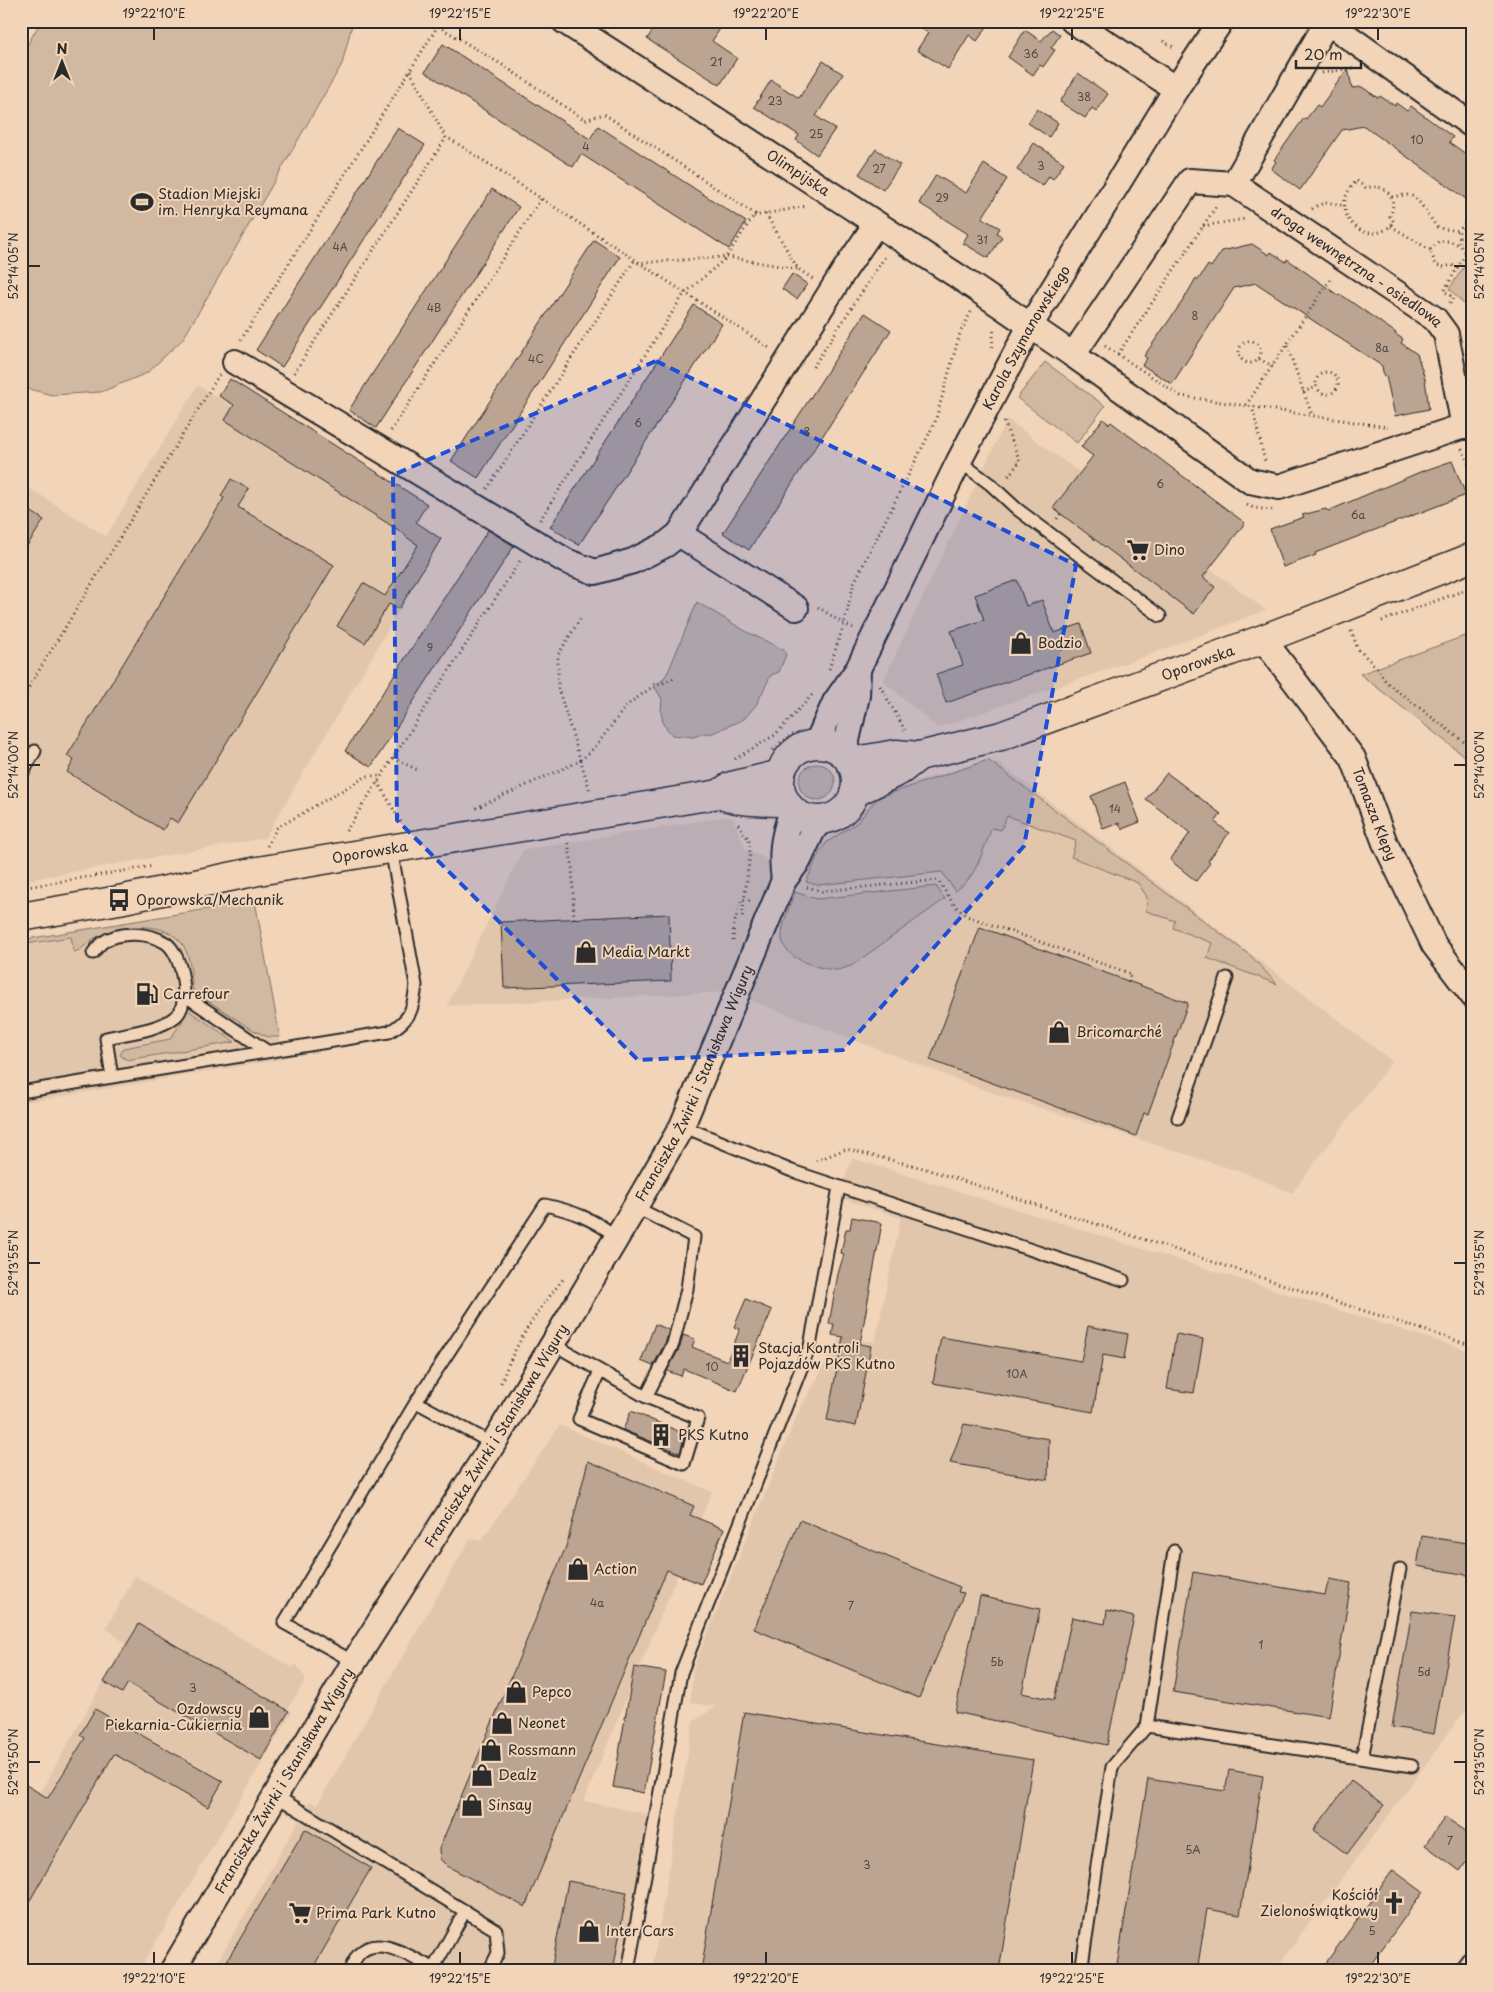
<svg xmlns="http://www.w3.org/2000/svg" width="1494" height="1992" viewBox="0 0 1494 1992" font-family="'Playpen Sans',sans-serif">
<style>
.built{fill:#e2c6ac}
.green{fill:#d1b8a0;stroke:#7e7266}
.building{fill:#bba491;stroke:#2b2b2b}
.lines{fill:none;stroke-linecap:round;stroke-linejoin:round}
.service-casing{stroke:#2b2b2b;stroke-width:15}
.minor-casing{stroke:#2b2b2b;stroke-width:28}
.tertiary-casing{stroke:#2b2b2b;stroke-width:31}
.path{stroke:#2b2b2b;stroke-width:3;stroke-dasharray:1 4;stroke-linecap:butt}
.service{stroke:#f2d4b8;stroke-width:11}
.minor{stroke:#f2d4b8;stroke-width:24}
.tertiary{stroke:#f2d4b8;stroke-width:28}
.marked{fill:#1d4ed8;fill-opacity:0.2;stroke:#1d4ed8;stroke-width:4;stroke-dasharray:10 6;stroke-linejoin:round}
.ticks{fill:none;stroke:#2b2b2b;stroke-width:2}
.labels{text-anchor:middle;stroke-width:4;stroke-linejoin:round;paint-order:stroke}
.number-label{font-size:11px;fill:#4f4944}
.street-label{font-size:14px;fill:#2b2b2b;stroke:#f2d4b8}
.poi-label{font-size:14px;fill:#2b2b2b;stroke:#f2d4b8;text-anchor:start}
.neatline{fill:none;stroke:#2b2b2b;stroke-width:2}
.ticks-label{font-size:12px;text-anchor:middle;fill:#2b2b2b}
</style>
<rect width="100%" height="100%" fill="#f2d4b8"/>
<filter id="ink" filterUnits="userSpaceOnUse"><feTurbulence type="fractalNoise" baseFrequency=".02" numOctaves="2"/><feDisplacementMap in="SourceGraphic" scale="10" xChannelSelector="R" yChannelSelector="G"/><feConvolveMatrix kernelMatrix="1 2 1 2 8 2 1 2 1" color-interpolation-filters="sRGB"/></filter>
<g filter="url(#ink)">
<path class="built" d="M198,385L442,538L265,838L21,881V483L106,536Z
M1007,419L1266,610L1149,655L938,728L883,681Z
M998,762L1392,1061L1292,1193L1251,1175L987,1091L729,992L447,1006L523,850L724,817L733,818L746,850L801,873L822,835L887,787Z
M256,905L283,1059L21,1103V947Z
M852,1158L1473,1352V1700L1274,1971H652L693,1722L715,1707L690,1702L693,1669L797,1415L839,1339L875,1342L901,1218L838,1197Z
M560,1425L712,1492L584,1801L647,1814L622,1971H212L310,1801L317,1805L470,1539L481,1541Z
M135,1576L293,1668L296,1664L306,1679L288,1709L292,1712L139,1971H21V1827L125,1643L106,1628Z"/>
<path class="green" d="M41,21H353L342,64L183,339L147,373L101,392L52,395L21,387V56Z
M1470,258L1473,259V325C1469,309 1461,299 1449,289Z
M1045,362L1105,406L1077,443L1017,398Z
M697,602L747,632L784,650L786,655L779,672L771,675L756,705L744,719L713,733L702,734L693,737L672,735L663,724L661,711L662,699L653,684L661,682L668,672Z
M1473,633V763L1360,674Z
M988,760L1251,956L1277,984L1207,958L1212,943L1173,928L1175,921L1146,911L1147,897L1138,883L1071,857L1076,841L1007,816L1001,830L992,828C982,851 977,878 955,891L942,872L818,885L806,882L819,853L827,842L858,822L871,805L880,797Z
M799 782a18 18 0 1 1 36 0a18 18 0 1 1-36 0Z
M936,886L945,899L851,966C846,967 841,970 836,970C819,969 783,959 782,938C781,925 791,904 795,892L817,899Z
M255,901L280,1037H268L251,1029L193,991C191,977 191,957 183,945C165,919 122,925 97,937C88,941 83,950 74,952L71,937L21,945V940Z
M188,1010L235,1042L127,1060L120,1055L124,1048L170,1039L182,1022L183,1011Z"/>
<path class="building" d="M659,21H725L712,41L737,58L720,85L647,39Z
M910,21H991L977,41L969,35L948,69L917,50L928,33Z
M1052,29L1060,35L1051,48L1055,50L1043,67L1040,65L1033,75L1008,57L1025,30L1041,41Z
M443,44L590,139L598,126L746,222L729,249L581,154L573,167L425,72Z
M823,61L843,74L816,116L835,129L817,155L796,140L799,135L754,107L771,80L799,98Z
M1348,68L1352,88L1362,87L1378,98L1380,96L1395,106L1396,103L1407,111L1411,106L1453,137L1449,142L1473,159V204L1364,126L1342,130L1300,190L1271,169L1276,162L1274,160L1304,118L1306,119L1317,105L1320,107Z
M1078,73L1108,94L1096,111L1092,108L1085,118L1060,102Z
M1037,109L1058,123L1049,137L1028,123Z
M398,128L425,145L282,367L256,350Z
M1034,143L1064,163L1053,179L1049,176L1043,186L1017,170Z
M876,149L900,165L883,190L859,174Z
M984,164L1007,179L982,218L1000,228L997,233L1002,237L988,258L963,243L968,234L919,203L936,175L966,193Z
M492,189L519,207L376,428L349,410Z
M594,240L620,257L478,478L451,461Z
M1252,244L1269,255L1271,252L1286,262L1287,259L1339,296L1340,294L1396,333L1395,334L1403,339L1401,343L1417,354L1425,379L1429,409L1395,416L1386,376L1384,377L1382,366L1256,283L1234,288L1172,384L1142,365L1147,358L1144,356L1184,299L1196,278L1198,280L1208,265L1211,267L1222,251Z
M792,274L807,284L797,299L782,289Z
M694,305L722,324L579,545L550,527Z
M865,313L891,330L749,550L723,533Z
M230,379L427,504L416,522L441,539L399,609L389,604L365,643L337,626L363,583L385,596L418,545L405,536L406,535L225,420L234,405L219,396Z
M1103,419L1109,424L1111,422L1245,523L1203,577L1215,587L1194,614L1053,508L1093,456L1081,447Z
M1452,461L1466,495L1315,553L1316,555L1283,567L1270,529L1304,517L1302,515L1326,509L1328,511L1420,472Z
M231,479L249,489L238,507L334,565L178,823L170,818L163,830L67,772L74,760L67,756L224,498L221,496Z
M21,505L44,520L21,555Z
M488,530L514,546L371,767L345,751Z
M1017,580L1026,606L1042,600L1054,633L1081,624L1091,653L946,703L936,674L963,665L951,631L984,620L975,595Z
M1167,773L1221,814L1215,822L1229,833L1208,861L1210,863L1196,881L1170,860L1190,833L1146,799Z
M1125,782L1140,822L1122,829L1119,823L1103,829L1091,796Z
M669,914L671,981L504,988L501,922Z
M980,927L1188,1003L1148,1114L1144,1113L1136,1136L930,1060Z
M852,1217L882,1223L860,1344L871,1346L856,1426L827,1420L843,1337L832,1335L834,1324H829L838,1274L844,1254L841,1253L846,1229H850Z
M746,1299L772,1310L737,1391L684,1369L681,1376L667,1371L680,1347L683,1335L695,1339L692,1347L727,1361L740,1329L734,1327Z
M655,1324L669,1330L666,1341L653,1366L641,1361Z
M1088,1326L1128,1334L1124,1359L1103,1355L1093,1412L933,1383L941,1337L1081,1361Z
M1176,1334L1203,1339L1194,1393L1167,1389Z
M631,1411L685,1434L680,1453L623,1430Z
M964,1424L1049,1439L1048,1480L950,1463Z
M588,1461L694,1506L690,1515L724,1529L701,1584L667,1570L525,1907L447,1866L440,1859L439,1849L567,1544Z
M800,1520L960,1587L958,1592L964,1593L919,1698L754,1629Z
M1422,1536L1473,1544V1576L1417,1566Z
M1193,1572L1325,1595L1329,1579L1351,1583L1329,1717L1173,1692Z
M980,1596L1040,1609L1022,1693L1054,1700L1072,1617L1105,1624L1107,1610L1134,1617L1107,1745L955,1712Z
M1412,1611L1455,1617L1434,1734L1392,1727Z
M139,1624L289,1711L261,1760L128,1683L122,1693L104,1682Z
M634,1667L666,1672L644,1793L613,1787Z
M95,1709L223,1781L208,1807L114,1754L21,1916V1782L48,1798L85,1738L80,1735Z
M744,1712L1033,1760L999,1971H701Z
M1229,1770L1263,1776L1240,1915L1207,1909L1197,1971H1116L1148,1779L1225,1791Z
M1351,1781L1384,1805L1347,1854L1314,1830Z
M1445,1817L1473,1836V1852L1460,1871L1425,1845Z
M305,1829L371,1868L311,1971H221Z
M1393,1870L1423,1892L1366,1971H1320Z
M568,1881L627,1892L613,1971H551Z"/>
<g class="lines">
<defs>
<path id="service" d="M959,461L990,484L1017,509L1160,616
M21,776L35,751
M93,953C96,949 99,945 103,942C120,931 149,932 166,943C182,954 192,1004 175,1017C157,1031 127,1033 106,1038L112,1077L389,1032C411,1019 413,1010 416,985L391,849
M184,995L267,1051
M21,1092L112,1077
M1178,1118L1227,978
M682,1126L792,1171L1123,1280
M553,1344L646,1397L673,1344L687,1289L694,1237L635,1207
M600,1371L579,1419L684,1464L698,1418L646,1397
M493,1444L416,1402L545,1205C573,1211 593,1219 617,1237
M354,1662L284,1623L416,1402
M1147,1726L1174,1551
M1362,1758L1400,1569
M276,1796L496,1930L498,1953L489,1971
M349,1971C352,1966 355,1958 359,1954C379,1933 413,1959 433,1968
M432,1971L465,1911
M628,1971L681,1673L810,1346L839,1187
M1081,1971L1112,1767L1147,1726L1412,1766"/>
<g id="minor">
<path id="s1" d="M564,21L959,277L1073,355"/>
<path d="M1073,21L1176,89"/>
<path d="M1326,21L1473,126"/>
<path d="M1327,22L1234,184L1190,181L1073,355L1250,481L1279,487L1473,423"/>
<path id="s2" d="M1234,184L1435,319L1446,334L1464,427"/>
<path d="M235,362L566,561L595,572L633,561L665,545L679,534L844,271L876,224"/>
<path d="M679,534L796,608"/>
<path id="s3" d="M1263,639L1353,758L1385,843L1434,945L1473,996"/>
<path id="s4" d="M816,745L835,702L858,669L959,461L1030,326L1176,89L1221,21"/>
<path d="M844,754L857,696L858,671"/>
<path d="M784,880C780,852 783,837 792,810"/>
<path id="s5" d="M172,1971L354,1662L493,1444L635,1207L682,1126L784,880L799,860L812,832L820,820"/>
<path d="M1467,1971L1473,1963"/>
</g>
<g id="tertiary">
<circle cx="818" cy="782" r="38"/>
<path id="s6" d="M850,762L896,754L919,756L1001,736L1263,639L1473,557"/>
<path d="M854,793L901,770L919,756"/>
<path d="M719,794C741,803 763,801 786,802"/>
<path id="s7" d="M21,917L119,900L258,871L719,794L731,786L781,774"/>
</g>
</defs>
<use href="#service" class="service-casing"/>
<use href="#minor" class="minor-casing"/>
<use href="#tertiary" class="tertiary-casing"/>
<path class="path" d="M438,26L504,66L585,120L604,114L755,214L726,257L637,263
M1163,41L1175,48
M410,71L446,138L452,140L771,349
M1322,73L1353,68
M1357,181L1366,188C1385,182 1399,198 1390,216L1394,222C1369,253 1322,212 1357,181Z
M1392,197C1397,196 1403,195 1409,195C1419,196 1430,220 1438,228L1459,231
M1312,209C1323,201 1331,202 1344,206
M766,214L798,269L813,279
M754,216L807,206
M1203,226L1245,219
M1391,226L1430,250
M727,257L797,269
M1458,268L1452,265L1444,267L1436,265L1430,250L1439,241H1449L1460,245
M1450,303L1454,298L1444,291L1466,253L1460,245L1459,231L1473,213
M241,340L441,21
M1239 352a11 11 0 1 1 22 0a11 11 0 1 1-22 0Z
M1105,346L1181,396L1388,427
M1287,346L1312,415
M992,347L994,328
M1118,354L1217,205
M1259,359L1273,366
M813,367L886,255
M1316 383a11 11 0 1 1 22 0a11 11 0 1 1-22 0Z
M294,373L446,138
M1303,392L1317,387
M1246,405L1332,277
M1252,406L1265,462
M1004,422L1020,461L1007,478
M391,431L541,199
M1462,449L1473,474
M487,489L634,261
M1247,505L1254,508L1272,510
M1057,519L1061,513
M540,520L684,294L726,258
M818,607L844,624L853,628
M580,619L558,655V688L590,791
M1382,621L1473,587
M1351,631L1358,649L1377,668L1386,682L1473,749
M829,669L844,624L854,583L935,422L960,333L971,312
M880,686L905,730
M21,700L219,375
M773,750L780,743L796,733
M393,758L418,770
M735,759L775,735L812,695
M378,782L402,824
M476,808L580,761L596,746L627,705L651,688L674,678
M738,824L749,840L750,854L742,918
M841,828L856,817
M346,831L521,559
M568,843L572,863L574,919
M267,846L277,828L367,776H381
M807,887L822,891L938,880L954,905L967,916L1131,974L1128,982
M21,888L154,866
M733,941L734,924L742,899L749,900L752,898
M816,1161L846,1149L923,1168L1473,1346
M501,1383C517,1340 535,1314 564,1278"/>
<use href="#service" class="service"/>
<use href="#minor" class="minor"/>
<use href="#tertiary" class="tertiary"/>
</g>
</g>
<path class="marked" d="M656,361L1076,565L1024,846L843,1050L638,1060L397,820L393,475Z"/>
<path class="ticks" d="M154,28V40M460,28V40M766,28V40M1072,28V40M1378,28V40M28,266H40M1454,266H1466M28,765H40M1454,765H1466M28,1263H40M1454,1263H1466M28,1762H40M1454,1762H1466M154,1952V1964M460,1952V1964M766,1952V1964M1072,1952V1964M1378,1952V1964"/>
<defs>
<symbol id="stadium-bare" viewBox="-9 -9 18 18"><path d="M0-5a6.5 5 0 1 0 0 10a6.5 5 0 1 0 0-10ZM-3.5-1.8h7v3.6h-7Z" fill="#2b2b2b" stroke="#f2d4b8" stroke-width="2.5" paint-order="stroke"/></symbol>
<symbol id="supermarket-bare" viewBox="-9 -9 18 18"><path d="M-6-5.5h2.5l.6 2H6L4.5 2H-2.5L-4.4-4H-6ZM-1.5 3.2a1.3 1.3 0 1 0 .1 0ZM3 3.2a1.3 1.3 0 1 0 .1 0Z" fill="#2b2b2b" stroke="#f2d4b8" stroke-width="2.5" paint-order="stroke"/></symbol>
<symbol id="shop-bare" viewBox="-9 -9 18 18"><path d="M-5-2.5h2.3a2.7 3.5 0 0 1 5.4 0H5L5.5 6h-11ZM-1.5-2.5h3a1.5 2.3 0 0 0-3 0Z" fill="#2b2b2b" stroke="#f2d4b8" stroke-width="2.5" paint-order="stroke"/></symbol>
<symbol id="bus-bare" viewBox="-9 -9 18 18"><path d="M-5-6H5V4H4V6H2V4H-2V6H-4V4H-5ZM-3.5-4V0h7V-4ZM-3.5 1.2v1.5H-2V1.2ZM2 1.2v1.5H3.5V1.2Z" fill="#2b2b2b" stroke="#f2d4b8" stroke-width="2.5" paint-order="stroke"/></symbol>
<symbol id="fuel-bare" viewBox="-9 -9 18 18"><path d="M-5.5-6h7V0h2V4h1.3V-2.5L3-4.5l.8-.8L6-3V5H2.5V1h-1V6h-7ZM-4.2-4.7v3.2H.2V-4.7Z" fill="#2b2b2b" stroke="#f2d4b8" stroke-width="2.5" paint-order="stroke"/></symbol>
<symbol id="building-bare" viewBox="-9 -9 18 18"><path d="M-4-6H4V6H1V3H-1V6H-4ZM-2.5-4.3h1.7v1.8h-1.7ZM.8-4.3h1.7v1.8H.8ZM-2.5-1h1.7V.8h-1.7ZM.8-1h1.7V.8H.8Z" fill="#2b2b2b" stroke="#f2d4b8" stroke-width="2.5" paint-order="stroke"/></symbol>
<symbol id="church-bare" viewBox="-9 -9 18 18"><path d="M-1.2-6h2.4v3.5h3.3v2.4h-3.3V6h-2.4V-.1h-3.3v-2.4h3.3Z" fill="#2b2b2b" stroke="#f2d4b8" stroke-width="2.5" paint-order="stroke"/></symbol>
</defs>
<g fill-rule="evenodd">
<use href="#stadium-bare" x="126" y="186" width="32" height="32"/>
<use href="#supermarket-bare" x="1122" y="534" width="32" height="32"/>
<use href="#shop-bare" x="1005" y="627" width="32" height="32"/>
<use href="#bus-bare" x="103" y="884" width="32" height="32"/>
<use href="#shop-bare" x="570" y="936" width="32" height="32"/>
<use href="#fuel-bare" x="131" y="978" width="32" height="32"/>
<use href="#shop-bare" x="1043" y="1016" width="32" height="32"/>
<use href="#building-bare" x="725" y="1340" width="32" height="32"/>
<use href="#building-bare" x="645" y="1419" width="32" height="32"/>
<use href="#shop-bare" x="562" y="1553" width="32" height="32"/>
<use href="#shop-bare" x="500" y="1676" width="32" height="32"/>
<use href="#shop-bare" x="243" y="1701" width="32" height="32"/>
<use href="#shop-bare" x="486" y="1707" width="32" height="32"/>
<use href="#shop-bare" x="475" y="1734" width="32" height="32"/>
<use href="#shop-bare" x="466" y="1759" width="32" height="32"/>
<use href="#shop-bare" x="456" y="1789" width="32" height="32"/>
<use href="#church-bare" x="1378" y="1887" width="32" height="32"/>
<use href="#supermarket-bare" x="284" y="1897" width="32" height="32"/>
<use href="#shop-bare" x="573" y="1915" width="32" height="32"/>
</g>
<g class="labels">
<g class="number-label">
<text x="1031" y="58">36</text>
<text x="716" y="66">21</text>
<text x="1084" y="101">38</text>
<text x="775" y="105">23</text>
<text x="816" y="138">25</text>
<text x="1417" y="144">10</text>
<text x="586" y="151">4</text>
<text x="1041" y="170">3</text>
<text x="879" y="173">27</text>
<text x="942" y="202">29</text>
<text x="982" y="244">31</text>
<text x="340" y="251">4A</text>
<text x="434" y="312">4B</text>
<text x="1195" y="320">8</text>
<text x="1382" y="352">8a</text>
<text x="536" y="363">4C</text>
<text x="638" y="427">6</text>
<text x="807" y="436">8</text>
<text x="1160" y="488">6</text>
<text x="1358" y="519">6a</text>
<text x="430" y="652">9</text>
<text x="1115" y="813">14</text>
<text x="712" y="1371">10</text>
<text x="1017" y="1378">10A</text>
<text x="597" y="1607">4a</text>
<text x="851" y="1610">7</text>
<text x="1261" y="1649">1</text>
<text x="997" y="1666">5b</text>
<text x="1424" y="1676">5d</text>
<text x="193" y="1692">3</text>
<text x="1450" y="1845">7</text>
<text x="1193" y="1854">5A</text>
<text x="867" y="1869">3</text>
<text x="1372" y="1935">5</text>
</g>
<g class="street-label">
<text dy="5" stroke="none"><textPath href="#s1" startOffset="279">Olimpijska</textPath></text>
<text dy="5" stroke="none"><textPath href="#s2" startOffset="148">droga wewnętrzna - osiedlowa</textPath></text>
<text dy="5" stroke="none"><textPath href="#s4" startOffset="459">Karola Szymanowskiego</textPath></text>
<text dy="5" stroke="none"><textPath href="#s6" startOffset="364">Oporowska</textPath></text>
<text dy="5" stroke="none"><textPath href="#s3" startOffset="209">Tomasza Klepy</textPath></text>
<text dy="5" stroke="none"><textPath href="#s7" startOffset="355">Oporowska</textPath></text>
<text dy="5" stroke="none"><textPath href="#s5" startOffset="1031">Franciszka Żwirki i Stanisława Wigury</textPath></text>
<text dy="5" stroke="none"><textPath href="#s5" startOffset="626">Franciszka Żwirki i Stanisława Wigury</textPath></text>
<text dy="5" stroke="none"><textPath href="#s5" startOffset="221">Franciszka Żwirki i Stanisława Wigury</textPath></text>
</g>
<g class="poi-label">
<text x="158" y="199">Stadion Miejski<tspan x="158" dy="16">im. Henryka Reymana</tspan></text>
<text x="1154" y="555">Dino</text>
<text x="1038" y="648">Bodzio</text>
<text x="136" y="905">Oporowska/Mechanik</text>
<text x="602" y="957">Media Markt</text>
<text x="163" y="999">Carrefour</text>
<text x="1076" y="1037">Bricomarché</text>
<text x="758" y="1353">Stacja Kontroli<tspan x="758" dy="16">Pojazdów PKS Kutno</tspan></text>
<text x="678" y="1440">PKS Kutno</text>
<text x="594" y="1574">Action</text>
<text x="532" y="1697">Pepco</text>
<text x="242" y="1714" text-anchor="end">Ozdowscy<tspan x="242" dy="16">Piekarnia-Cukiernia</tspan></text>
<text x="518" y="1728">Neonet</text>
<text x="508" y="1755">Rossmann</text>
<text x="498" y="1780">Dealz</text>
<text x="488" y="1810">Sinsay</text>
<text x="1378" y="1900" text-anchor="end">Kościół<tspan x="1378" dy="16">Zielonoświątkowy</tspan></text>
<text x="316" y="1918">Prima Park Kutno</text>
<text x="606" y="1936">Inter Cars</text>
</g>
</g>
<rect width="1494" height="1992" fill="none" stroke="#f2d4b8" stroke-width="55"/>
<g transform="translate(62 62)" stroke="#f2d4b8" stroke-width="4" paint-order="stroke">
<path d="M0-4L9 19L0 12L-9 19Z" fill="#2b2b2b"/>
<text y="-8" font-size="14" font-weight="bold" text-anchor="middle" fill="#2b2b2b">N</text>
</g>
<path d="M1296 60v8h65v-8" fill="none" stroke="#2b2b2b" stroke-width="2.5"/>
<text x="1304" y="60" font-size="15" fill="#2b2b2b" stroke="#f2d4b8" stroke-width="4" paint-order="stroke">20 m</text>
<rect x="28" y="28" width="1438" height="1936" class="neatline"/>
<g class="ticks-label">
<text x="154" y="18">19°22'10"E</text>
<text x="460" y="18">19°22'15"E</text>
<text x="766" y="18">19°22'20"E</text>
<text x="1072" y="18">19°22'25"E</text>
<text x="1378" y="18">19°22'30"E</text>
<text transform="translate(14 266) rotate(-90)" y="4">52°14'05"N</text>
<text transform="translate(1480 266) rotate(-90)" y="4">52°14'05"N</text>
<text transform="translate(14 765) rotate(-90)" y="4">52°14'00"N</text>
<text transform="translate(1480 765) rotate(-90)" y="4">52°14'00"N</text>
<text transform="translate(14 1263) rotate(-90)" y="4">52°13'55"N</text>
<text transform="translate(1480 1263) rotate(-90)" y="4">52°13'55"N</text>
<text transform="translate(14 1762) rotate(-90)" y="4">52°13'50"N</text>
<text transform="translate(1480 1762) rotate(-90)" y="4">52°13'50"N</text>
<text x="154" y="1983">19°22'10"E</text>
<text x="460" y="1983">19°22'15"E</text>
<text x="766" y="1983">19°22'20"E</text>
<text x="1072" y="1983">19°22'25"E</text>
<text x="1378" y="1983">19°22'30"E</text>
</g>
</svg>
